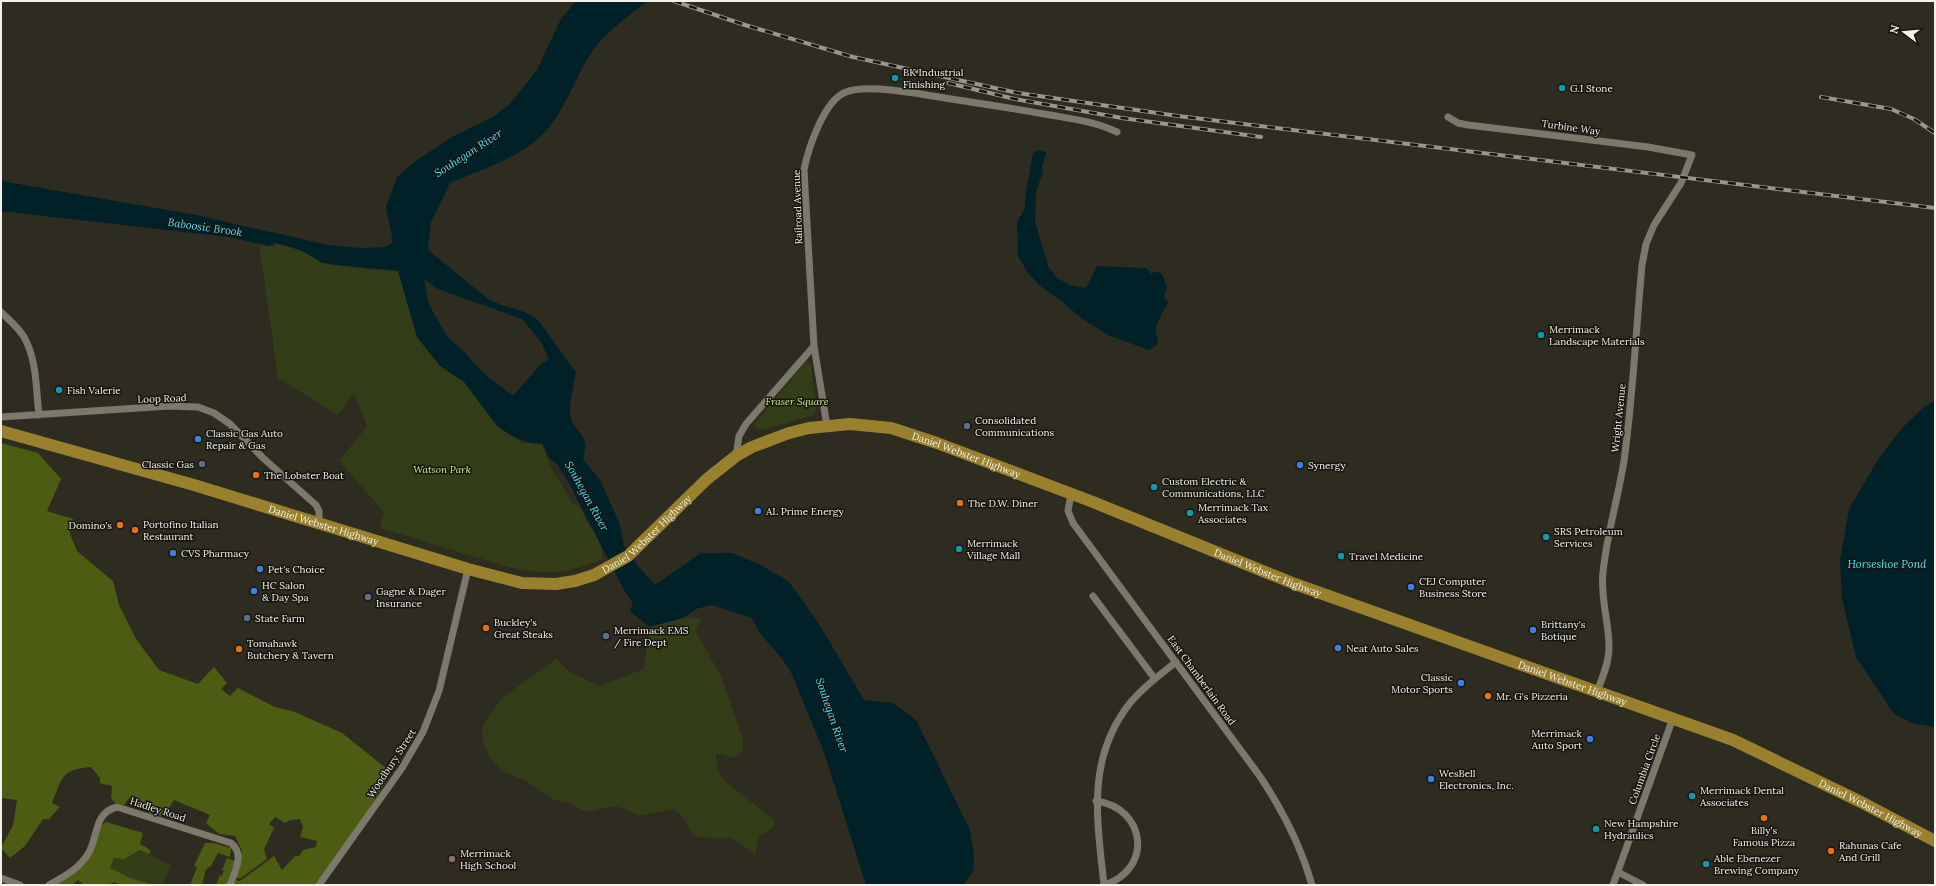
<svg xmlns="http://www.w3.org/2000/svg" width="1936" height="886" viewBox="0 0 1936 886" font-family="Lora,serif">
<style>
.green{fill:#333d17}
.forest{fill:#4c5d13}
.water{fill:#002127;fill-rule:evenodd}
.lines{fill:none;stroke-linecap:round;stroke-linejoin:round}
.street{stroke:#7c796c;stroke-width:7}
.primary{stroke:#99802d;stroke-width:12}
.rail-casing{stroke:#98968e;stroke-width:4}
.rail{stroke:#15140f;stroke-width:2.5;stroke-dasharray:8;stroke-linecap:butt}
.culture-dot{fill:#0f9aa8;stroke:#15140f;stroke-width:1.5}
.service-dot{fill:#5c6f8a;stroke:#15140f;stroke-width:1.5}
.shop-dot{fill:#3f7fe0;stroke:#15140f;stroke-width:1.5}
.food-dot{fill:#e8710a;stroke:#15140f;stroke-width:1.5}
.education-dot{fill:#8d6e63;stroke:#15140f;stroke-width:1.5}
.labels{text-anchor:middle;stroke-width:3;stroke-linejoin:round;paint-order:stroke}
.poi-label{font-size:10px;fill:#f2f1ea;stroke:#15140f;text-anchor:start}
.street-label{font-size:10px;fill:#f2f1ea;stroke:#15140f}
.park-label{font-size:10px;font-style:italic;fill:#d2ee8b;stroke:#15140f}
.water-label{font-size:11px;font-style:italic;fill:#4ae0fc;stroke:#15140f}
</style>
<rect width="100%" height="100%" fill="#2e2b20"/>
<path class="green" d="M259,243L265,246L274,247L277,243L309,250L319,262L325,264L373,270L397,268L470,379L509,434L522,443L541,442L552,469L574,505H579L590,528L595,527L601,545L603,559C569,574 543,575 508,567L380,528L384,512L339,461L367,426L354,393L338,415L278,378Z
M806,361L811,364L816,409L814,415L763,430L755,428V423Z
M683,618L701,619L695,630L721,676L743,739C743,749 743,753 734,758L716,753L718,771L725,781L774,820V827L759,837L755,854L732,838L697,837L692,833L681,815L674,809L644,815H637L622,808L614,806L590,812L579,809L572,804L554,800L526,781L502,771L489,757L483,742L482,729L487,718L504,696L556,659L570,672L599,686L644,669L649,627Z
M140,850C150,853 160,861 171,865L163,885C144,885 127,877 110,869L114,858L124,859Z"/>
<path class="forest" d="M1,443L38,453L61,479L47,511L73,519L70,534L77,551L113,581L119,605L136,639L159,670L198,684L214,667L227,683L221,689L230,696L238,688L275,707L295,712L342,733L391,772L356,831L315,885H230L232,880L240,881L274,856L282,870L295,856H299L303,850L316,847L317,841L300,837L303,827L300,819L290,820L285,823L275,817L269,824L274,828L264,849L267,859L241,878H236L242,851L235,836L219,834L206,823L210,815L174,800L169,808L162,816L149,813L148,807L129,798L124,805L115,803L111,798L112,786L100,783V778L91,767C60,770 63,777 52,803L60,807L49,819H43L25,846L10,858L1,848L13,825L17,800L1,798Z
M106,822L143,833L140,844L146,847L151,851L149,854L140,850L124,859L114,858L110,868L130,878L153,885H120L114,882L107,885H84L78,880L72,885H55C81,874 88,850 101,826Z
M205,843H214L231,848L230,857L218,853L211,866L206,869L202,885H190L197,867L194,866Z
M227,858L235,861L227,885H216L220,875L222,876L224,871L222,870Z"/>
<path class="water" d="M576,1H647C632,13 603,35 593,50C575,77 566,110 543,134C521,157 479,171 450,183L431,222L428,250L488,299L504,306L522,311L537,319L576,372C574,384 570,399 570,411C570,433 592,430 583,459L600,480L619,522L624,546L638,566L655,585L701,553H732L763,566L789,582L819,624L864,700L893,703L916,720L970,830L974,854L973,871L963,885H866L824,752L790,670L779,655L759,632L752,618L711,605L696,609L683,618L649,627L630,611L633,602L625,592L569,483L557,464L548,457L543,444L530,443L512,436L497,426L464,382L440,366L417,337L398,271L329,264L321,262L300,250L275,243L269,246L228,237L1,211V181L196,215L328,245L361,248L386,247L393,241L386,207L397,177L417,160L452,137L491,118L509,105L537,70L561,19ZM424,279L438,289L522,319L541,342L549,359L540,365L513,396L481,371L464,352L447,336L429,305Z
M1038,150L1046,152L1042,167L1043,171L1036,192L1035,222L1049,268L1057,278L1070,285L1086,288L1097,266L1147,268L1151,274L1157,271L1162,274L1167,287L1164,297L1168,302C1165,308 1154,326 1156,332C1157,337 1158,339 1158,344L1149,350L1108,335L1080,317L1065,304L1039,285L1028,273L1018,256L1017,222L1025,208L1026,192L1033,154Z
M1935,401V727L1912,723L1894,714L1856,657L1842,598L1840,561L1849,509L1879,458L1901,429L1923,408Z"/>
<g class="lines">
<path class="street" d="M1448,117L1458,123L1468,125L1648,147L1692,155L1681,183L1654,225L1646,244L1642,265C1636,330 1633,396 1624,461C1618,498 1607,534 1603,572C1600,598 1609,621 1609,647C1609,662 1603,677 1597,691
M1,312C9,320 18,327 24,337C37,359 36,391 39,415
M814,346L827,426
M1,417L169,406L198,407L214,413L230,424L263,458L316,505L319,511V523
M736,456L739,436L746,424L814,346L804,170C808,149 824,100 846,92C867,83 927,95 951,99C984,104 1017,109 1050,115C1073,119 1096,122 1117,132
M1071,494L1068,511L1073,523L1259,775C1282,809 1301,846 1312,885
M1093,596L1155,679
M1096,801C1147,808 1153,870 1104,885
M1618,872L1643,885
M1,878L20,885
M49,885C63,877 79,869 88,854C99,836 93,813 117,807L231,843C245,854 235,871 230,885
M319,885L402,768L423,732L439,691L468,569
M1104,885C1097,819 1086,759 1130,703C1143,687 1161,674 1176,662
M1613,885L1673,718"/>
<path class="primary" id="s1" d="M1,431L194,485L468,569L522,583L556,584L575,581L594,575L628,556L707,479L736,456L752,447L789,433L809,428L850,424L891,428L937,443L1093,502L1295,584L1733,740L1861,802L1935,841"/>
<defs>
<path id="rail" d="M674,1L745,25L853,57L1018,93L1178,116L1935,208
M948,83L1015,99L1122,118L1261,137
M1821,97L1891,109L1914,119L1935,133"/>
</defs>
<use href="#rail" class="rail-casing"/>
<use href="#rail" class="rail"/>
</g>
<g class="culture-dot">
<circle cx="895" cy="78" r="4"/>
<circle cx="1562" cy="88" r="4"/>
<circle cx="1541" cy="335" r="4"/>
<circle cx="59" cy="390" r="4"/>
<circle cx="1154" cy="487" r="4"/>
<circle cx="1190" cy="513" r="4"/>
<circle cx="1546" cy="537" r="4"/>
<circle cx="959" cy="549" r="4"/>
<circle cx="1341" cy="556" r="4"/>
<circle cx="1692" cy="796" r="4"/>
<circle cx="1596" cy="829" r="4"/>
<circle cx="1706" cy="864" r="4"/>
</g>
<g class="service-dot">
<circle cx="967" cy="426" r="4"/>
<circle cx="202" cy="464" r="4"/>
<circle cx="368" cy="597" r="4"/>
<circle cx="247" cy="618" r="4"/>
<circle cx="606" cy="636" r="4"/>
</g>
<g class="shop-dot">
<circle cx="198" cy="439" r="4"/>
<circle cx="1300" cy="465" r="4"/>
<circle cx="758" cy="511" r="4"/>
<circle cx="173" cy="553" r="4"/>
<circle cx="260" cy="569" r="4"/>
<circle cx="1411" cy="587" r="4"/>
<circle cx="254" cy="591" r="4"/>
<circle cx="1533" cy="630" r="4"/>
<circle cx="1338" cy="648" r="4"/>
<circle cx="1461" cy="683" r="4"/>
<circle cx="1590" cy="739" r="4"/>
<circle cx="1431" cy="779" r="4"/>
</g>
<g class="food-dot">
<circle cx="256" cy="475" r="4"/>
<circle cx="960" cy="503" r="4"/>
<circle cx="120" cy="525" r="4"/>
<circle cx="135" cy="530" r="4"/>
<circle cx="486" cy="628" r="4"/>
<circle cx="239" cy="649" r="4"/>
<circle cx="1488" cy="696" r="4"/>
<circle cx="1764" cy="818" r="4"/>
<circle cx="1831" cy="851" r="4"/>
</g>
<circle class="education-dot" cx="452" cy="859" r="4"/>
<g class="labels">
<g class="poi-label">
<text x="903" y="76">BK Industrial<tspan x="903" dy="12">Finishing</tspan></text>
<text x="1570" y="92">G.I Stone</text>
<text x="1549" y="333">Merrimack<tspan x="1549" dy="12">Landscape Materials</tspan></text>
<text x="67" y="394">Fish Valerie</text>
<text x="975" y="424">Consolidated<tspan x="975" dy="12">Communications</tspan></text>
<text x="206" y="437">Classic Gas Auto<tspan x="206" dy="12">Repair &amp; Gas</tspan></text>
<text x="194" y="468" text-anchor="end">Classic Gas</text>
<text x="1308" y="469">Synergy</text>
<text x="264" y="479">The Lobster Boat</text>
<text x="1162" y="485">Custom Electric &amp;<tspan x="1162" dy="12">Communications, LLC</tspan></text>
<text x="968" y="507">The D.W. Diner</text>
<text x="1198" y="511">Merrimack Tax<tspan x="1198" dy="12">Associates</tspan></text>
<text x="766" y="515">AL Prime Energy</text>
<text x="143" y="528">Portofino Italian<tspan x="143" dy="12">Restaurant</tspan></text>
<text x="112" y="529" text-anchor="end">Domino's</text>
<text x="1554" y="535">SRS Petroleum<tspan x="1554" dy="12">Services</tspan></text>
<text x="967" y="547">Merrimack<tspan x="967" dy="12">Village Mall</tspan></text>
<text x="181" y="557">CVS Pharmacy</text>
<text x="1349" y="560">Travel Medicine</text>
<text x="268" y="573">Pet's Choice</text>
<text x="1419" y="585">CEJ Computer<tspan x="1419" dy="12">Business Store</tspan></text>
<text x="262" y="589">HC Salon<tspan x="262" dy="12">&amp; Day Spa</tspan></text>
<text x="376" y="595">Gagne &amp; Dager<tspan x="376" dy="12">Insurance</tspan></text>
<text x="255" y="622">State Farm</text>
<text x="494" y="626">Buckley's<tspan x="494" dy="12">Great Steaks</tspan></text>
<text x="1541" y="628">Brittany's<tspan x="1541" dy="12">Botique</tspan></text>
<text x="614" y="634">Merrimack EMS<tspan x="614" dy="12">/ Fire Dept</tspan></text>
<text x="247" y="647">Tomahawk<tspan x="247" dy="12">Butchery &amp; Tavern</tspan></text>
<text x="1346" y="652">Neat Auto Sales</text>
<text x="1453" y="681" text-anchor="end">Classic<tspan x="1453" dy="12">Motor Sports</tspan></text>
<text x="1496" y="700">Mr. G's Pizzeria</text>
<text x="1582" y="737" text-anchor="end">Merrimack<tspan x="1582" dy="12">Auto Sport</tspan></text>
<text x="1439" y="777">WesBell<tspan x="1439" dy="12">Electronics, Inc.</tspan></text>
<text x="1700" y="794">Merrimack Dental<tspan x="1700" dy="12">Associates</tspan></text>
<text x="1604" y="827">New Hampshire<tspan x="1604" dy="12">Hydraulics</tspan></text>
<text x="1764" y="834" text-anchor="middle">Billy's<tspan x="1764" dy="12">Famous Pizza</tspan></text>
<text x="1839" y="849">Rahunas Cafe<tspan x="1839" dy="12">And Grill</tspan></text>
<text x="460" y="857">Merrimack<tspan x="460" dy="12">High School</tspan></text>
<text x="1714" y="862">Able Ebenezer<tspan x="1714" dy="12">Brewing Company</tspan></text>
</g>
<g class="street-label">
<text transform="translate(1571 127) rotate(8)" y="4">Turbine Way</text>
<text transform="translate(797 207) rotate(-92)" y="4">Railroad Avenue</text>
<text transform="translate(162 398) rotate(-2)" y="4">Loop Road</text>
<text transform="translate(1618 418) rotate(-84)" y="4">Wright Avenue</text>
<text dy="4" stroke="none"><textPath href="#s1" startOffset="1043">Daniel Webster Highway</textPath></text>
<text dy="4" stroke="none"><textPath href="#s1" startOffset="336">Daniel Webster Highway</textPath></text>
<text dy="4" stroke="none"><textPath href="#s1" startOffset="683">Daniel Webster Highway</textPath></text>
<text dy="4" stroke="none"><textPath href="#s1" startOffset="1367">Daniel Webster Highway</textPath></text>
<text transform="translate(1202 680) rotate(54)" y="4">East Chamberlain Road</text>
<text dy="4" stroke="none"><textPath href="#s1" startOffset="1691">Daniel Webster Highway</textPath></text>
<text transform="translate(391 763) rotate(-57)" y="4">Woodbury Street</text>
<text transform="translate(1644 769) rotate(-70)" y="4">Columbia Circle</text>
<text dy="4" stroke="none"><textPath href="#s1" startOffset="2015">Daniel Webster Highway</textPath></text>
<text transform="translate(158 809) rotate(18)" y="4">Hadley Road</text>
</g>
<g class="park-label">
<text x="797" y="405">Fraser Square</text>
<text x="442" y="473">Watson Park</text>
</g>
<g class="water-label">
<text transform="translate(468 153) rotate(-33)" y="4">Souhegan River</text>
<text transform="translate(205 227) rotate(8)" y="4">Baboosic Brook</text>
<text transform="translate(587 496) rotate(61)" y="4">Souhegan River</text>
<text x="1887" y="568">Horseshoe Pond</text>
<text transform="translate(832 715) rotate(71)" y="4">Souhegan River</text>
</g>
</g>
<rect width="1936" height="886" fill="none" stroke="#f2f1ea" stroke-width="4"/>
<g transform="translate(1904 32) rotate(286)" stroke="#15140f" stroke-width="3" paint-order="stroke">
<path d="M0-3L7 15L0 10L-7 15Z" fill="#f2f1ea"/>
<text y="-6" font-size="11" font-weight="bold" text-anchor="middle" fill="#f2f1ea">N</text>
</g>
</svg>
